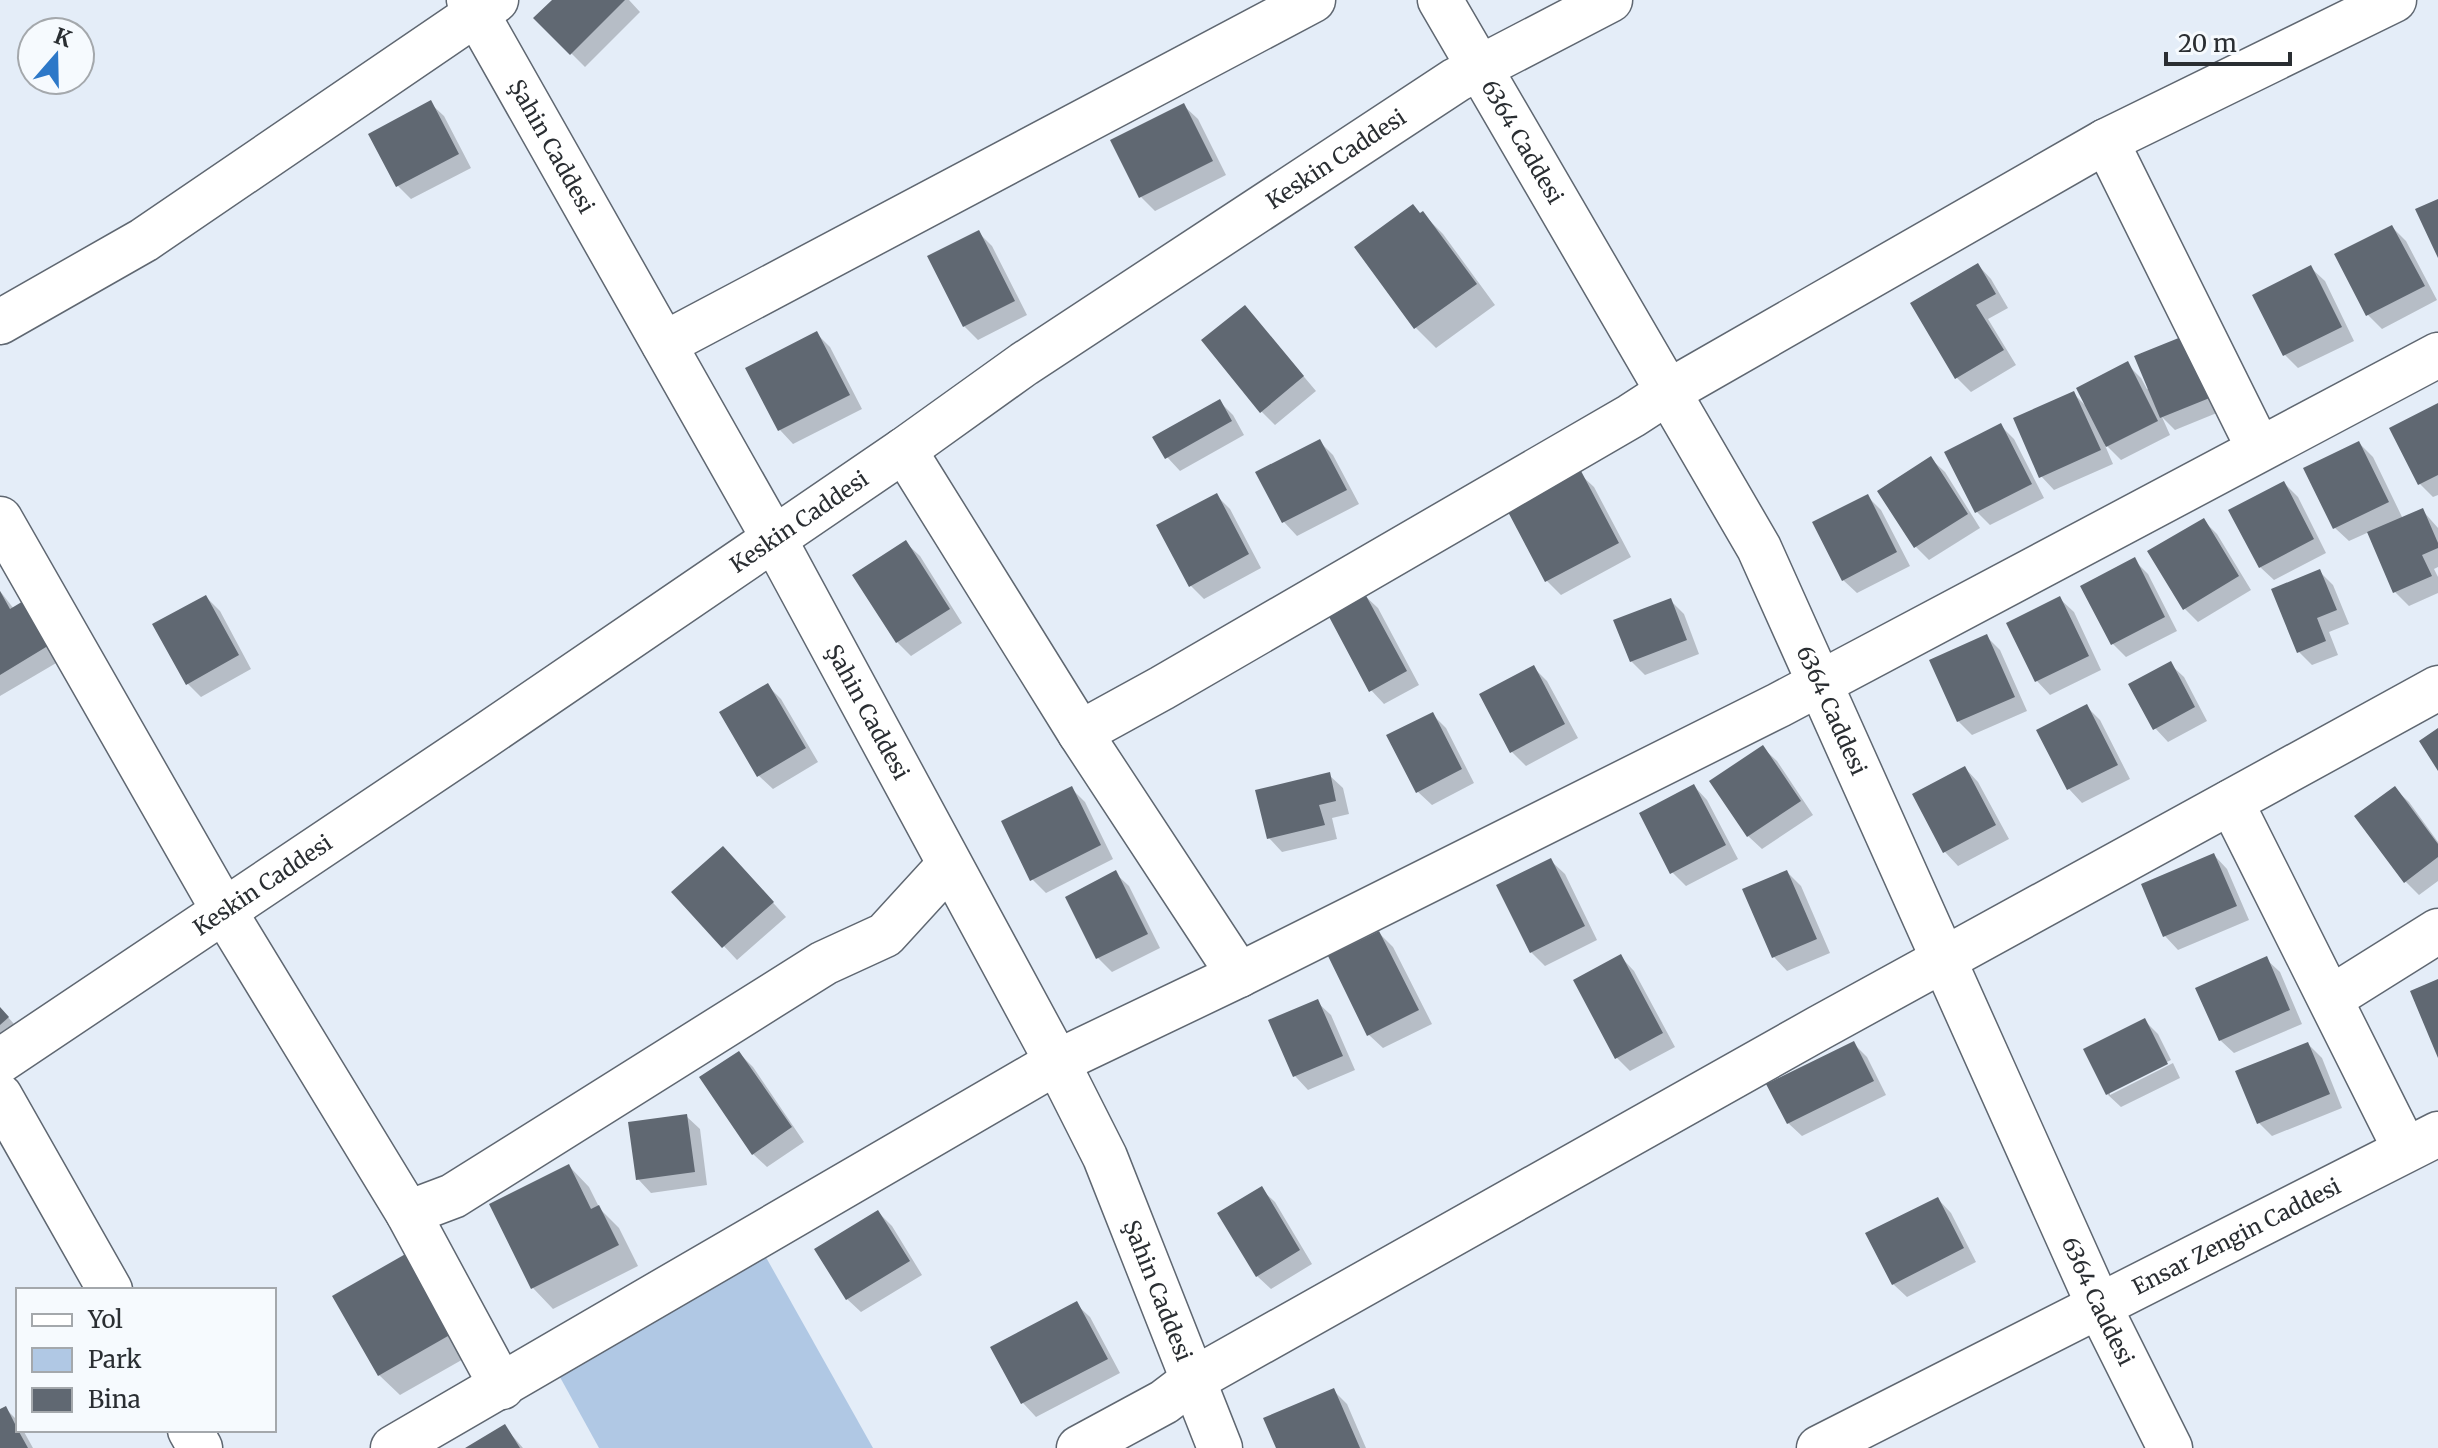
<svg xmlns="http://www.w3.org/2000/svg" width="2438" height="1448" viewBox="0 0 2438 1448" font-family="Merriweather,serif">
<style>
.green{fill:#b0c8e4}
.shadow{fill:#0003}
.building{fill:#606872}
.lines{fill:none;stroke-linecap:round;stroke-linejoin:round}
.minor-casing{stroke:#5f6771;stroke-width:47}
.minor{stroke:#fff;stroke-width:44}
.labels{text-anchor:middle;stroke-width:8;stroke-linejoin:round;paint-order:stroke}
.street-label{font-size:22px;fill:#2a2e32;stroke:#f6fafe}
</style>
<rect width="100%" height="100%" fill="#e4edf8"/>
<path class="green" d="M758,1243L873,1448H599L550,1359Z"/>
<path class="shadow" d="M554,0H629L640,12L585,67L536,18Z
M430,103L444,116L471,168L411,199L398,186Z
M1184,106L1198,119L1226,175L1155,211L1141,197Z
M1423,214L1443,234L1495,305L1436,348L1416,328L1356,248Z
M2392,227L2406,241L2437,300L2382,329L2368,315L2337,255Z
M978,232L992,246L1027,315L978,340L964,326Z
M1978,265L1991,279L2008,308L1988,319L2016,365L1971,392L1957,378L1913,304Z
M2311,268L2325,281L2354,341L2298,368L2285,355Z
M1245,307L1316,391L1275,425L1261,411Z
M817,334L830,347L862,409L793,444L780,430L748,369Z
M2137,357L2229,408L2175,430L2162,417L2170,435L2121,460L2104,443L2113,464L2054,490L2041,476L2073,393L2086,406L2127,364L2141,378L2147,389L2150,388Z
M1219,401L1233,415L1244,435L1180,471L1167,457Z
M2438,405V495L2433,497L2420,484Z
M2001,426L2014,439L2044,498L1990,525L1977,512Z
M1319,441L1333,455L1359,504L1297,536L1284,522Z
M2359,443L2373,457L2403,519L2423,511L2438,528V567L2434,569L2438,577V593L2409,606L2395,592L2369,532L2349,541L2335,528Z
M1931,459L1945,472L1980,528L1929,560L1916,547Z
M1580,474L1594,487L1631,557L1561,595L1547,581Z
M2284,483L2298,497L2326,553L2274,580L2260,567Z
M1216,495L1230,509L1261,568L1204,599L1190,585Z
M1867,496L1881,510L1910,566L1857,593L1843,580Z
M2203,520L2217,534L2251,590L2198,622L2184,608Z
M906,543L920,556L962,623L911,656L897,642Z
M2134,560L2148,574L2177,631L2126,657L2112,643Z
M2319,571L2333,585L2349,624L2329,632L2338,655L2312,665L2299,652Z
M0,591L14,609L63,659L0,696Z
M1364,595L1378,608L1419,685L1384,704L1371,690Z
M206,597L220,611L251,669L201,697L187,683Z
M2060,599L2074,612L2101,670L2050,695L2037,681Z
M1670,600L1684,614L1699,654L1645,675L1631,661Z
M1987,637L2000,650L2027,711L1972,735L1958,721Z
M2170,664L2184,677L2207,721L2168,742L2155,728Z
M1534,668L1547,681L1578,738L1526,766L1512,752L1481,695Z
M768,686L781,699L818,762L773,789L759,776Z
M2086,706L2100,720L2130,779L2082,803L2069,789L2038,731Z
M1432,714L1446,728L1474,783L1432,805L1418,792Z
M1763,748L1777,761L1813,815L1762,849L1748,836Z
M1965,768L1978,782L2009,839L1958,866L1945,852Z
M1329,775L1343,788L1349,814L1332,818L1337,839L1282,852L1269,838Z
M1694,786L1707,800L1738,859L1686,886L1672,872Z
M1071,788L1085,802L1113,859L1046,893L1032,879Z
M2395,789L2409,802L2438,842V881L2419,895L2405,881Z
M2214,855L2227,869L2249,920L2178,950L2165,936Z
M1551,861L1565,874L1597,940L1545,966L1531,952Z
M737,863L786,917L737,960L674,893Z
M1787,872L1801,886L1830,953L1787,971L1774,957Z
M1115,873L1129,886L1160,948L1112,972L1098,958Z
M1379,933L1393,947L1432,1024L1383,1048L1369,1035Z
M1621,957L1634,971L1675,1047L1630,1071L1616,1057Z
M2266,959L2280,972L2302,1024L2234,1053L2220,1040Z
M1317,1002L1331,1015L1355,1070L1308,1090L1295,1076Z
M0,1008L21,1032L0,1051Z
M2145,1021L2158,1034L2171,1060L2110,1091V1095L2173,1063L2180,1078L2121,1107L2107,1094Z
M1853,1043L1867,1057L1886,1095L1802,1136L1788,1123Z
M2308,1044L2322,1058L2342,1108L2272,1136L2259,1123Z
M739,1053L753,1067L804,1142L767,1167L753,1154Z
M686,1116L700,1129L707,1185L651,1193L638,1179Z
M569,1166L589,1187L600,1209L619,1228L638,1266L553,1309L533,1288Z
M1261,1189L1275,1202L1312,1264L1271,1289L1257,1276Z
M1938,1199L1951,1213L1976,1262L1907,1297L1893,1284Z
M878,1212L892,1226L922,1275L861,1312L847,1299Z
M416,1251L481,1349L400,1395L379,1375Z
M1076,1304L1090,1317L1120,1373L1036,1417L1023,1403Z
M1334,1391L1347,1404L1366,1448H1278Z
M6,1409L18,1421V1430H23L33,1448H0V1411Z
M504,1426L523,1448H469Z"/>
<path class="building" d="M552,0H625L570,55L533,18Z
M431,100L459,154L396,187L368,134Z
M1184,103L1213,161L1139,198L1110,140Z
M2438,199V258L2415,209Z
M1413,204L1420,213L1423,211L1477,284L1414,329L1354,247Z
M2392,225L2425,286L2366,316L2334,254Z
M979,230L1015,301L963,327L927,256Z
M1978,263L1996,294L1976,305L2004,350L1955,379L1910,303Z
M2311,265L2342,327L2283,356L2252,295Z
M1245,305L1304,376L1260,413L1201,340Z
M817,331L850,395L778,431L745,368Z
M2191,333L2217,395L2160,418L2134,356Z
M2128,361L2158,421L2106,447L2076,388Z
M2074,391L2101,450L2039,478L2013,418Z
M1220,399L1232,421L1165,459L1152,437Z
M2438,403V475L2418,485L2389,428Z
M2001,423L2032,484L1975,513L1944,452Z
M1320,439L1347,490L1282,523L1255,472Z
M2359,441L2389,502L2333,529L2303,468Z
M1931,456L1968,514L1914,548L1877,491Z
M1581,471L1619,543L1545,582L1507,510Z
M2284,481L2314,539L2259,568L2228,510Z
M1217,493L1249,554L1189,587L1156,525Z
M1868,494L1897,552L1842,581L1812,522Z
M2423,508L2438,543V548L2422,555L2432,576L2393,593L2367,532Z
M2204,518L2239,576L2183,610L2147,551Z
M906,540L950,609L896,643L852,575Z
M2135,557L2165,617L2111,645L2080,586Z
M2320,569L2337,610L2317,618L2326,641L2297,653L2271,589Z
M0,591L10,609L25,600L51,644L0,675Z
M1364,592L1407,671L1369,692L1327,613Z
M206,595L239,655L186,685L152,624Z
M2060,596L2089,656L2035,682L2006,623Z
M1671,598L1687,640L1630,662L1613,620Z
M1987,634L2015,697L1957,722L1929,660Z
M2171,661L2195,707L2153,730L2128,684Z
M1534,665L1565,724L1510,753L1479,694Z
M768,683L806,748L757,777L719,712Z
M2087,704L2118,765L2067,790L2036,730Z
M1433,712L1462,769L1416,793L1386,735Z
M2438,728V771L2419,741Z
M1763,745L1801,801L1747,837L1709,781Z
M1965,766L1996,825L1943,853L1912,794Z
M1330,772L1336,801L1319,805L1325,825L1267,839L1255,790Z
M1694,784L1726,845L1670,874L1639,813Z
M1072,786L1101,845L1030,881L1001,821Z
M2395,786L2438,844V857L2404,883L2354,816Z
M723,846L774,902L722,948L671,892Z
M2214,853L2237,906L2163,937L2141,884Z
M1551,858L1585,926L1530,953L1496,885Z
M1116,870L1148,934L1096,959L1065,897Z
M1787,870L1817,939L1772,958L1742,889Z
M1379,931L1419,1010L1367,1036L1328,956Z
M1621,954L1663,1033L1615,1059L1573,980Z
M2267,956L2290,1010L2219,1041L2195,988Z
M2438,979V1058L2410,991Z
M1318,999L1343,1056L1293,1077L1268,1020Z
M0,1007L9,1017L0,1025Z
M2145,1018L2168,1064L2106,1095L2083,1049Z
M1854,1041L1874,1081L1787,1124L1766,1084Z
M2308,1042L2330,1094L2257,1124L2235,1071Z
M739,1051L792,1127L752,1155L699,1077Z
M687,1114L695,1172L636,1180L628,1122Z
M569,1164L591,1209L599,1205L619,1245L531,1289L489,1204Z
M1262,1186L1300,1250L1256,1277L1217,1213Z
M1938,1197L1964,1248L1892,1285L1865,1233Z
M878,1210L910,1261L846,1300L814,1249Z
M416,1248L462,1328L378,1376L332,1296Z
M1077,1301L1108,1359L1021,1404L990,1347Z
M1334,1388L1360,1448H1276L1263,1418Z
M6,1406L18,1430L28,1448H0V1409Z
M505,1424L520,1448H465Z"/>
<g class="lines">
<defs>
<g id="minor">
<path id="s1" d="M469,0L773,537L1057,1062L1105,1157L1220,1448"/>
<path id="s2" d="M1440,0L1759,548L2099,1306L2170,1448"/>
<path d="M2106,141L2259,449"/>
<path d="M0,322L144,240L496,0"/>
<path d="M664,344L1313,0"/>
<path d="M904,450L1080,733L1239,975"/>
<path d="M0,519L224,911L408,1213L502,1387"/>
<path d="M1080,733L1162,688L1631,416L1668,392L2106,141L2394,0"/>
<path d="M2231,802L2405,1149"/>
<path d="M2331,998L2438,931"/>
<path id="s3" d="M0,1061L479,740L904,450L1024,364L1456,80L1610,0"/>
<path d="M0,1096L110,1290"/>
<path d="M408,1213L453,1196L824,963L885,935L949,865"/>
<path d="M190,1430L200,1448"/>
<path d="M393,1448L1057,1062L1239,975L1779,705L2438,355"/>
<path d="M1079,1448L1164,1402L1193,1380L1819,1028L2438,688"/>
<path id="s4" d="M1819,1448L2438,1134"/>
</g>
</defs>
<use href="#minor" class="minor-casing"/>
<use href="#minor" class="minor"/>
</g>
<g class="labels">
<g class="street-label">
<text dy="8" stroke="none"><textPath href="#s2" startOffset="164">6364 Caddesi</textPath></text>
<text dy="8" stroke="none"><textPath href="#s1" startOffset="168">Şahin Caddesi</textPath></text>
<text dy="8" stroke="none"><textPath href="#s3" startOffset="1612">Keskin Caddesi</textPath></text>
<text dy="8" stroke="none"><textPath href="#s3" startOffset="964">Keskin Caddesi</textPath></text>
<text dy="8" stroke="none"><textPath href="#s2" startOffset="812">6364 Caddesi</textPath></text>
<text dy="8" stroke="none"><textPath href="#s1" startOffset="816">Şahin Caddesi</textPath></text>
<text dy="8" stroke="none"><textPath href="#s3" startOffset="316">Keskin Caddesi</textPath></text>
<text dy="8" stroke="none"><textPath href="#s4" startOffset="468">Ensar Zengin Caddesi</textPath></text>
<text dy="8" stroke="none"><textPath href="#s1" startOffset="1464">Şahin Caddesi</textPath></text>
<text dy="8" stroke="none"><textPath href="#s2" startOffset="1460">6364 Caddesi</textPath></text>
</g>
</g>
<rect x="16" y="1288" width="260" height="144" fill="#f6fafe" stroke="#a4a8ac" stroke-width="2"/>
<rect x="32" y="1314" width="40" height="12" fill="#ffffff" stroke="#a4a8ac" stroke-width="2"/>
<text x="88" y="1328" font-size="24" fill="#2a2e32">Yol</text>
<rect x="32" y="1348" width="40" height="24" fill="#b0c8e4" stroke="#a4a8ac" stroke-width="2"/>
<text x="88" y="1368" font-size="24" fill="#2a2e32">Park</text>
<rect x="32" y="1388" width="40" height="24" fill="#606872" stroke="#a4a8ac" stroke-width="2"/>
<text x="88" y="1408" font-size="24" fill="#2a2e32">Bina</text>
<g transform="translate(56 56) rotate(20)"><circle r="38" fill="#f6fafe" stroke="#a4a8ac" stroke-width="2"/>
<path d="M0-6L14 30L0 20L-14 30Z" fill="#2d78c8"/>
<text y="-12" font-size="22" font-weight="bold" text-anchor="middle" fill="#2a2e32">K</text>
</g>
<path d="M2166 52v12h124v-12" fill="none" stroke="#2a2e32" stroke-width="4"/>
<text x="2178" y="52" font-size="24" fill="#2a2e32" stroke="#f6fafe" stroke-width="6" paint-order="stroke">20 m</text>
</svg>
